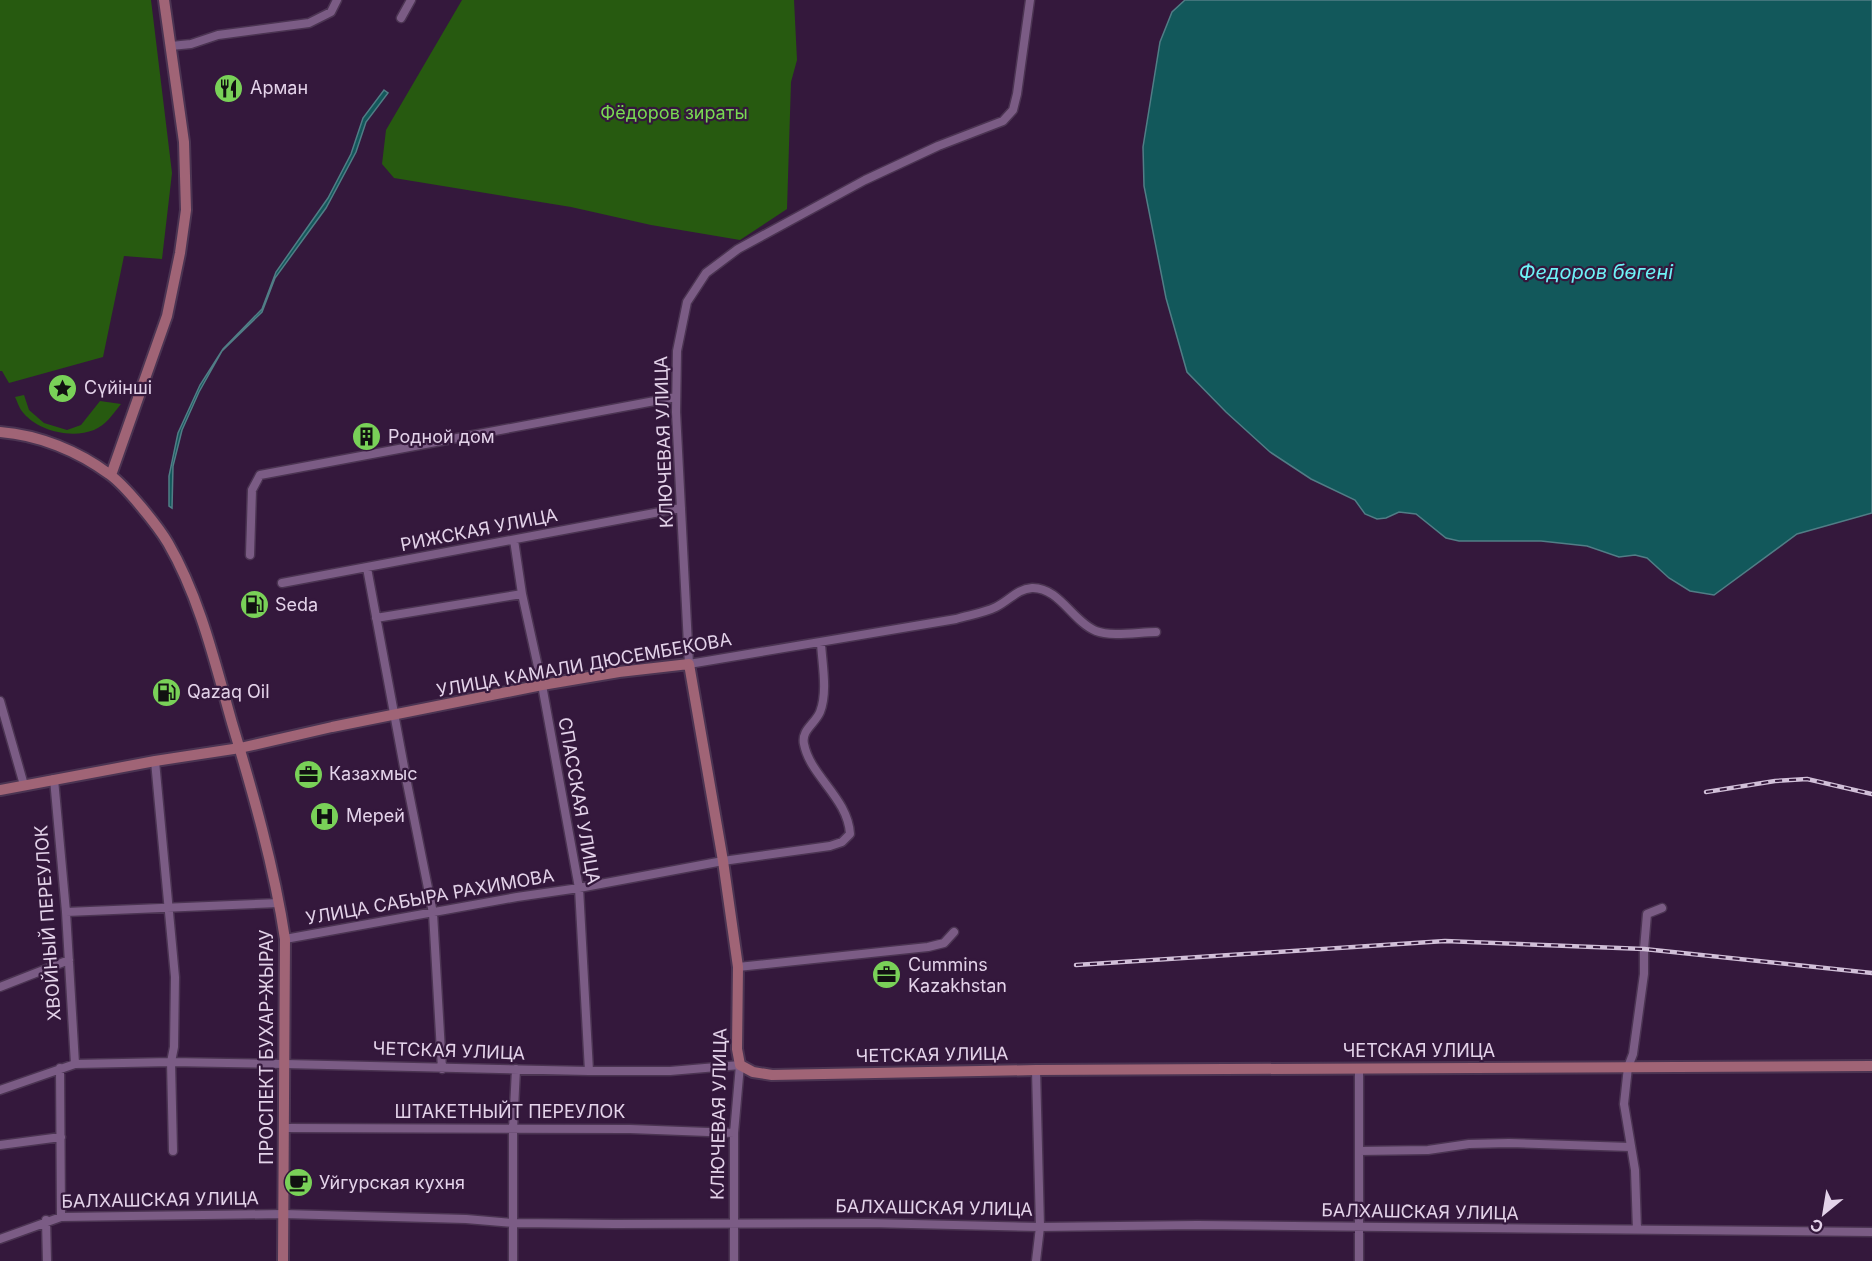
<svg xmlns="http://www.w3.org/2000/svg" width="1872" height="1261" viewBox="0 0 1872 1261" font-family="Inter,sans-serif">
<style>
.green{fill:#275a10}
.water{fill:#12585b;stroke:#517d86;stroke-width:1.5}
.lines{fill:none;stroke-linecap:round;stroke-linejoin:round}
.minor-casing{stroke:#4b3452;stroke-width:11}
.major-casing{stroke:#4b3452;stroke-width:14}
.minor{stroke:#7b5c85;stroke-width:8}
.major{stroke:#a06476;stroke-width:10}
.rail-casing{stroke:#d1bfd8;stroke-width:4.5}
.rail{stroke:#34183c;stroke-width:2;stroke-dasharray:7;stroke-linecap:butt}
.labels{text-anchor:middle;stroke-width:4.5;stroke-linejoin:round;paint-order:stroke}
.poi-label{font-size:18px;fill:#e4d3ea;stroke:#34183c;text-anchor:start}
.park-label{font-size:18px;fill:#79da53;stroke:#34183c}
.street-label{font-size:18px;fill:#e4d3ea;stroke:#34183c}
.water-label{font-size:20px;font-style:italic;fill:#6ef3f7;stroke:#34183c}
</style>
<rect width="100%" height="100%" fill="#34183c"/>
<path class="green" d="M0,0H151L172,173L162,259L124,256L103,357L9,383L2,371H0Z
M462,0H794L797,60L791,82L787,209L740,240L651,225L571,207L394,178L382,164L386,130Z
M24,395L29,410L44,423L67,430L81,425L100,401L121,404C113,414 106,425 94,430C71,439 36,431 21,410C19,407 17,401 15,397Z"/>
<path class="water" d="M1185,0H1872V513L1797,534L1714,595L1690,591L1669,578L1647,558L1635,555L1619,557L1587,546L1541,541H1459L1446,538L1416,514L1399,512L1386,518L1377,519L1365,514L1355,500L1311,479L1270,452L1226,412L1187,372L1166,298L1144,186L1143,147L1160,42L1172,12Z
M384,90L388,93L366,122L356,152L326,208L275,278L262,312L222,351L199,392L182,430L173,466L172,508L169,506V476L178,433L200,385L223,349L262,309L276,272L328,198L351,154L363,118Z"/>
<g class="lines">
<defs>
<path id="minor" d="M1030,0L1017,94L1013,110L1003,121L938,146L865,180L738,249L706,273L687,302L677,351L676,412L689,664L956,619C969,615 984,613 996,607C1010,600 1017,589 1032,588C1059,587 1073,622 1096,631C1111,637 1139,632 1156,632
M401,18L411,0
M171,46L191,44L218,35L309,23L331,12L337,0
M514,540L522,594L542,685L579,888L589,1071
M250,555L252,490L260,475L676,397
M367,568L407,783L433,913L442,1069
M282,583L681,508
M376,618L522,594
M0,701L24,785
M155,761L175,977L174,1047L171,1062L173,1151
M54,779L66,912L75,1064
M66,912L279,903
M285,939L517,897L579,888L723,861L830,846L842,842L850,834C848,798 810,776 804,744C801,730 815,724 820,712C828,692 822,663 821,643
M738,967L928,947L944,943L954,932
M0,987L69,960
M60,1068L61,1217
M1359,1068V1261
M1036,1070L1040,1227L1036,1261
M0,1090L75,1064L171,1062L285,1064L589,1071H670L740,1065L734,1133V1261
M285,1128L630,1129L734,1133
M0,1145L61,1137
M1359,1151L1428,1150L1469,1144L1509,1143L1630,1147
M46,1220L47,1261
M1637,1230L1635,1170L1624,1104L1628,1067L1633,1054L1644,974V949L1647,914L1662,908
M0,1239L61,1217L283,1214L466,1219L513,1223L615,1224L869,1223L1040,1227L1197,1225L1872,1232
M513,1261V1129L516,1069"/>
<path id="major" d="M0,432C39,435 78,451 109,474C125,485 158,526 168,543C200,598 215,663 232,723C253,793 274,866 285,939L283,1261
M111,475L167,316L180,253L186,210L184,142L164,0
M0,790L155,761L240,748L332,727L542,685L619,672L689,664L723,861L738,967L737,1049L740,1065L753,1072L772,1075L1036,1070L1872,1066"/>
</defs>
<use href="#minor" class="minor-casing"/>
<use href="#major" class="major-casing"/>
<use href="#minor" class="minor"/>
<use href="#major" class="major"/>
<defs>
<path id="rail" d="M1706,792L1775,781L1807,779L1872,794
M1076,965L1445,941L1644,949L1872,973"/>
</defs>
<use href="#rail" class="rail-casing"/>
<use href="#rail" class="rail"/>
</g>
<defs>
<symbol id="restaurant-disc" viewBox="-11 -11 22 22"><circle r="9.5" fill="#79d158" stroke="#34183c"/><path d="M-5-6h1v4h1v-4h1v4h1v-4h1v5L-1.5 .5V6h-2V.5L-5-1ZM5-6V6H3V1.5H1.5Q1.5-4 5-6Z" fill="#111"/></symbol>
<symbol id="sight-disc" viewBox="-11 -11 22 22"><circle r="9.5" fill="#79d158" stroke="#34183c"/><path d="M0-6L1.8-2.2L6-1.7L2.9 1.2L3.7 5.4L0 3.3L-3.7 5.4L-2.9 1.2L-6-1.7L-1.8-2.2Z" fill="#111"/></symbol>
<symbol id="building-disc" viewBox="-11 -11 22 22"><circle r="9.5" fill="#79d158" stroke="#34183c"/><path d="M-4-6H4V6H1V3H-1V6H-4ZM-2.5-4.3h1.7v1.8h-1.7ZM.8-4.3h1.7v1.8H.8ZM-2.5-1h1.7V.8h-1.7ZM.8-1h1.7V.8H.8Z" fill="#111"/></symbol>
<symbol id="fuel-disc" viewBox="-11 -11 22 22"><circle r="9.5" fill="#79d158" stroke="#34183c"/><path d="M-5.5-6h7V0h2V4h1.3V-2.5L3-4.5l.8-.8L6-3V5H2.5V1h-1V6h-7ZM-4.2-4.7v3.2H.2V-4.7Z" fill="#111"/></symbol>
<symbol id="office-disc" viewBox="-11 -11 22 22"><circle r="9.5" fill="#79d158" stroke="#34183c"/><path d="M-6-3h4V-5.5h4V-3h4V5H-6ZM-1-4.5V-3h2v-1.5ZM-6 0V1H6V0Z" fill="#111"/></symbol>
<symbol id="hospital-disc" viewBox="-11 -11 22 22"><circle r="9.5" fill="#79d158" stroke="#34183c"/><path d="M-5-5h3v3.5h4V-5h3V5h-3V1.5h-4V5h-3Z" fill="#111"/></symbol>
<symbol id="cafe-disc" viewBox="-11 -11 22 22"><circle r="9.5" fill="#79d158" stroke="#34183c"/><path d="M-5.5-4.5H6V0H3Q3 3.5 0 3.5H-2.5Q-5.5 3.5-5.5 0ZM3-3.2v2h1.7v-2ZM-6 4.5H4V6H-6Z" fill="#111"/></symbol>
</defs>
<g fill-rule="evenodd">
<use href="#restaurant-disc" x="212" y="72" width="33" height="33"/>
<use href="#sight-disc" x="46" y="372" width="33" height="33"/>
<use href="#building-disc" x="350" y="420" width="33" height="33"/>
<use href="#fuel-disc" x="238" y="588" width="33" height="33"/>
<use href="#fuel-disc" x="150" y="676" width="33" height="33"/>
<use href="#office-disc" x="292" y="758" width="33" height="33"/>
<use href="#hospital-disc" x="308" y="800" width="33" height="33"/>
<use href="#office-disc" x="870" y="958" width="33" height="33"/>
<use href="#cafe-disc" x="282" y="1166" width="33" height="33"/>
</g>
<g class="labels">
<g class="poi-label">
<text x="250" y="94">Арман</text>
<text x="84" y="394">Сүйінші</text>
<text x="388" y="443">Родной дом</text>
<text x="275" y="611">Seda</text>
<text x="187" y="698">Qazaq Oil</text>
<text x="329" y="780">Казахмыс</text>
<text x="346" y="822">Мерей</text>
<text x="908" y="971">Cummins<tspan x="908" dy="21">Kazakhstan</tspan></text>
<text x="319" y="1189">Уйгурская кухня</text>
</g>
<g class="park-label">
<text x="674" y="119">Фёдоров зираты</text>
</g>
<g class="street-label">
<text transform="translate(664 442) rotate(-92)" y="6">КЛЮЧЕВАЯ УЛИЦА</text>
<text transform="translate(479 530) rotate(-11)" y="6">РИЖСКАЯ УЛИЦА</text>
<text transform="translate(584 665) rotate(-10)" y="6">УЛИЦА КАМАЛИ ДЮСЕМБЕКОВА</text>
<text transform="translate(579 801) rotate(80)" y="6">СПАССКАЯ УЛИЦА</text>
<text transform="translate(430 897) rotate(-10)" y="6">УЛИЦА САБЫРА РАХИМОВА</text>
<text transform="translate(48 923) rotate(-94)" y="6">ХВОЙНЫЙ ПЕРЕУЛОК</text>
<text transform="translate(267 1047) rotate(-90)" y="6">ПРОСПЕКТ БУХАР-ЖЫРАУ</text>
<text transform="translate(449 1051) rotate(2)" y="6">ЧЕТСКАЯ УЛИЦА</text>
<text x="1419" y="1057">ЧЕТСКАЯ УЛИЦА</text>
<text transform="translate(932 1055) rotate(-1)" y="6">ЧЕТСКАЯ УЛИЦА</text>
<text x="510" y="1118">ШТАКЕТНЫЙТ ПЕРЕУЛОК</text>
<text transform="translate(719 1114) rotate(-89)" y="6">КЛЮЧЕВАЯ УЛИЦА</text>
<text transform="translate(160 1200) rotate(-1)" y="6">БАЛХАШСКАЯ УЛИЦА</text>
<text transform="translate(934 1208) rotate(1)" y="6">БАЛХАШСКАЯ УЛИЦА</text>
<text transform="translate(1420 1212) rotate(1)" y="6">БАЛХАШСКАЯ УЛИЦА</text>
</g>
<g class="water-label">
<text x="1596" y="279">Федоров бөгені</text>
</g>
</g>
<g transform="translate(1824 1213) rotate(210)" stroke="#34183c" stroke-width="4.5" paint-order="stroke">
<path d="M0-4.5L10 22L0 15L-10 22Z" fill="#e4d3ea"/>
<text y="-9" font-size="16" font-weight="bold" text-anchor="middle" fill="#e4d3ea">С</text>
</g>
</svg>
